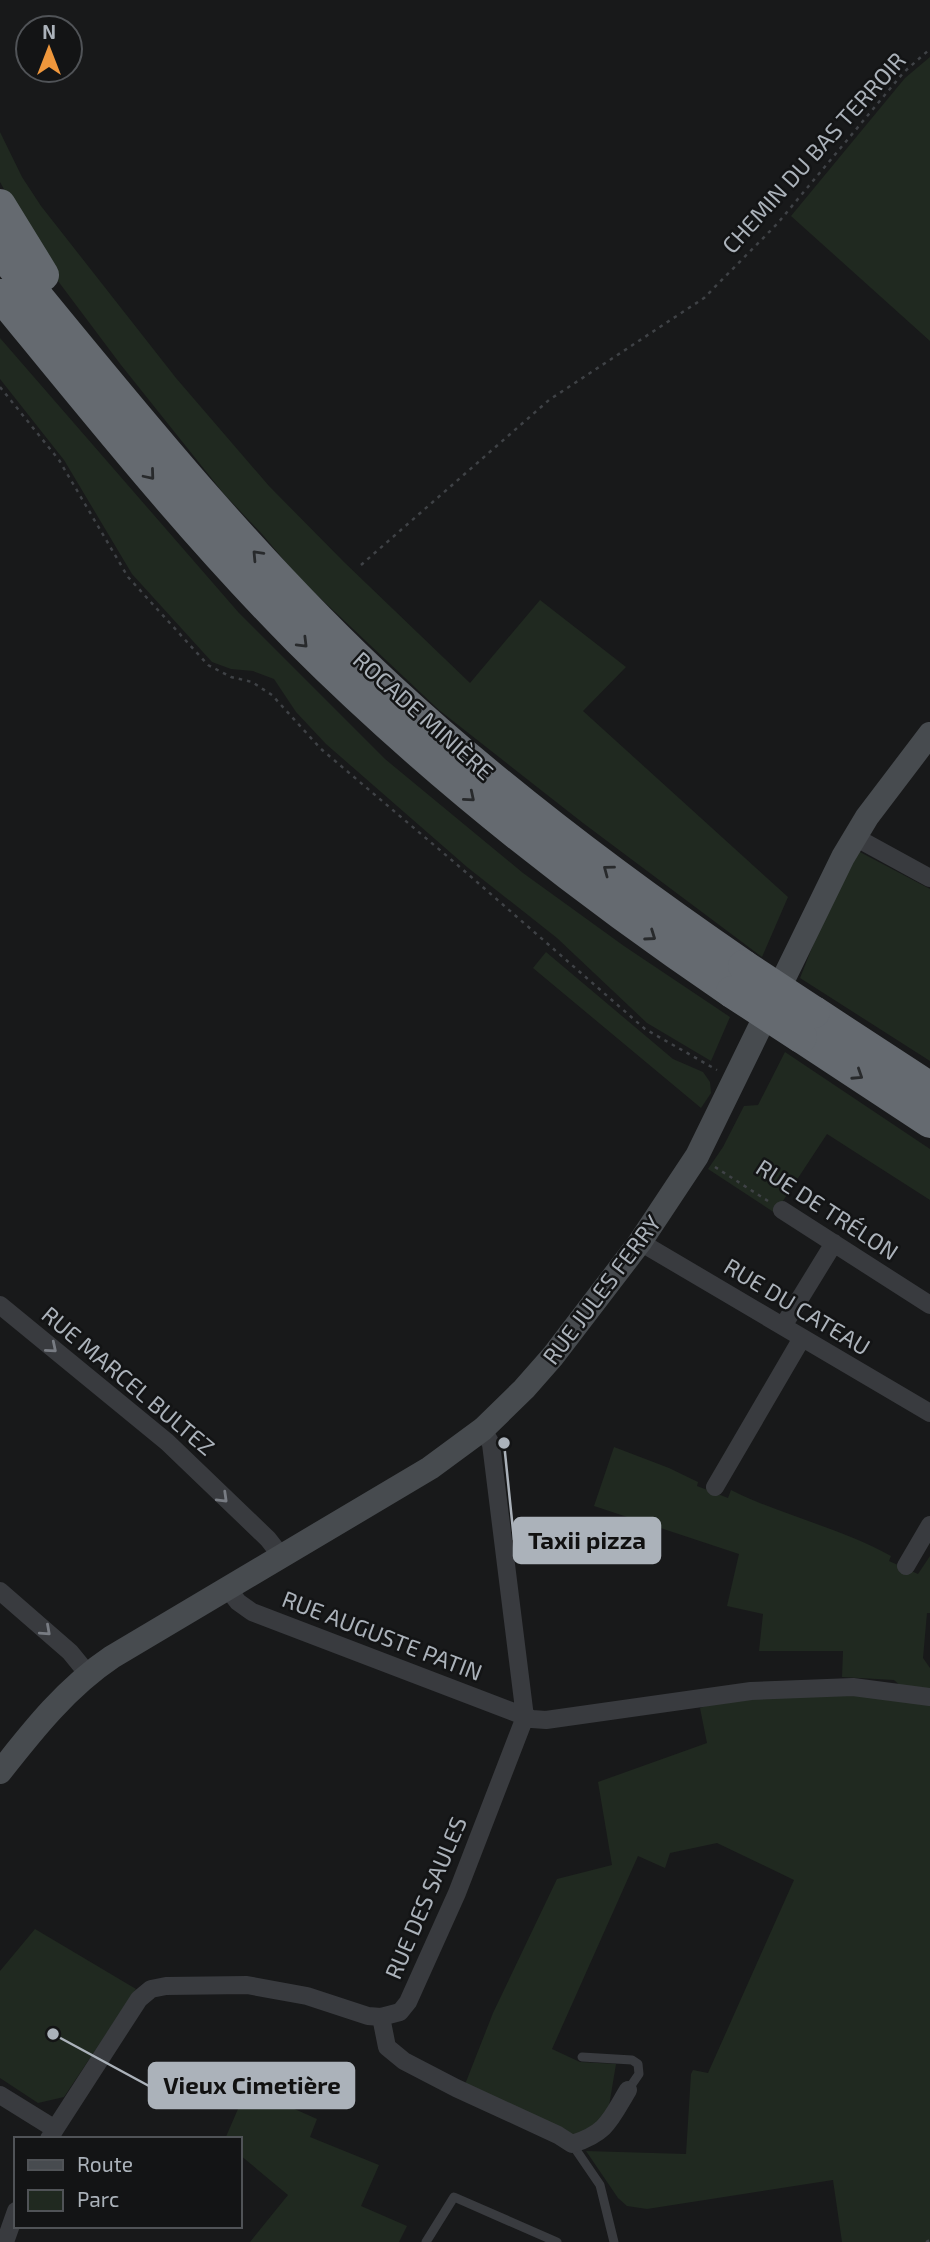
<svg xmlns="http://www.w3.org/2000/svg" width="930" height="2242" viewBox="0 0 930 2242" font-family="'Exo 2',sans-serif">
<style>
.green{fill:#202920}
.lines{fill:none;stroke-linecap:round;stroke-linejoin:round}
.path{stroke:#3f4246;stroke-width:2.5;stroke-dasharray:3.5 5;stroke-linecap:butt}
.lane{stroke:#393b3f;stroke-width:9}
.street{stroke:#393b3f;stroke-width:18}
.secondary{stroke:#474b4f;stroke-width:24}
.highway{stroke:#656a70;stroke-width:32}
.highway-bridge{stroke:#656a70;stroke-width:32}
.oneway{stroke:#282a2c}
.oneway2{stroke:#787c83}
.labels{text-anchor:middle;stroke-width:5;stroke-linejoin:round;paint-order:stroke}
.street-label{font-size:23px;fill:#abb2ba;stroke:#131415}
.leader{fill:none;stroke:#abb2ba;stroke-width:2.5}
.callout-dot{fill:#abb2ba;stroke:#131415;stroke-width:2.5}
.callout{fill:#abb2ba;stroke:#abb2ba;stroke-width:2.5}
.callout-label{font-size:24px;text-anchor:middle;font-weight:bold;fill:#111}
</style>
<rect width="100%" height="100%" fill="#18191a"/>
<path class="green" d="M930,57V341L791,216L905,78Z
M0,132L22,177L41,206L176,378L269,486L344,562L470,683L540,600L626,667L583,711L788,897L762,957L583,823L439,710L299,578L262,534L224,494L121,365L49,269L0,182Z
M0,338L239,613L385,759L523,873L624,946L730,1017L711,1061L647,1023L557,938L467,867L326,744L296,712L274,679L253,671L231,669L212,662L132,574L64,460L0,379Z
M858,851L930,889V1061L800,978L825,915Z
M546,952L673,1059L703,1072L710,1082L711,1093L701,1108L533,968Z
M785,1052L930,1149V1200L827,1134L775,1213L708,1169L723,1147L744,1106L758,1105Z
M614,1447L669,1468L698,1482L697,1486L728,1498L731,1490C783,1516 841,1528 891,1556L889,1561L918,1574L930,1556V1613H927L923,1658L930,1668V1691L903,1688L894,1680L842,1677L843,1651H759L763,1614L727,1606L739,1554L594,1506Z
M843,1694L930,1702V2242H842L833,2180L647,2209L627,2206L618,2198L586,2151L686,2154L691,2074L693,2070L708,2073L794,1880L717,1843L670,1853L665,1868L638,1856L552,2049L580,2062L616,2064L609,2106L604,2118L598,2125L571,2137L464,2087L493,2013L557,1879L612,1865L598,1782L707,1743L700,1708L721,1700Z
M35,1929L136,1989L64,2097L38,2103L0,2078V1971Z
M247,2088L317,2119L310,2137L379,2165L361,2206L407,2226L399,2242H250L288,2195L240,2155V2139H225Z"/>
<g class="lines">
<path class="path" d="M0,387L59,460L128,577L208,665L231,677L252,682L272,695L321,749L461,868L645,1029L717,1070
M361,565L549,400L704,298L777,224L904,72L930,49
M715,1167L768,1201
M926,2242L930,2240"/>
<path class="lane" d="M582,2057L632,2060L638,2064L639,2074L628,2090
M572,2144L600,2185L614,2242
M426,2242L454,2197L557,2242"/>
<path class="street" d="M855,837L930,878
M782,1210L930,1305
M640,1242L930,1413
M0,1305L167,1442L268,1539L282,1557
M783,1326L834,1243
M715,1487L802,1338
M906,1566L930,1525
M228,1589L238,1602L252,1612L532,1719L546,1720L751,1691L853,1687L930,1697
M0,1591L70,1652L88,1674
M381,2017L387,2047L404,2061L456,2088L558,2135L572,2144C607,2133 610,2120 628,2090
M0,2095L55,2129L49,2139
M55,2129L139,1999L151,1989L166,1986L247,1985L307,1996L368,2016L381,2017L400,2012L408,2002L457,1893L525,1717L491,1444L483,1429
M5,2242L16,2211"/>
<path class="secondary" d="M0,1772C33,1730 67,1687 112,1657L430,1468L483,1429L524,1389L553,1356L640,1242L697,1156L843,857L867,817L930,734"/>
<path class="highway" d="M0,205L43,275
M0,251C124,402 246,556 390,689C500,791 620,881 744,966
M0,295C96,412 191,531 298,639C431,772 577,887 732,992
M814,1012L930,1088
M801,1037L930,1122"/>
<path class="highway-bridge" d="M744,966L814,1012
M732,992L801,1037"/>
</g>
<defs><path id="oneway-chevron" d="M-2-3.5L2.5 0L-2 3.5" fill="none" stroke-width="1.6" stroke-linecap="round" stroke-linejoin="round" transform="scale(1.75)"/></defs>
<g class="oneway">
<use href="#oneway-chevron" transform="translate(150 475) rotate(50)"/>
<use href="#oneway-chevron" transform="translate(257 555) rotate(-133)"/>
<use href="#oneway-chevron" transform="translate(303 643) rotate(45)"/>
<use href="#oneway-chevron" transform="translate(470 797) rotate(40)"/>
<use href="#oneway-chevron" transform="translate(608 870) rotate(-143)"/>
<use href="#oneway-chevron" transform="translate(651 936) rotate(35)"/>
<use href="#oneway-chevron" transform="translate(858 1075) rotate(33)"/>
</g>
<g class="oneway2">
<use href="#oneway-chevron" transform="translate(52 1348) rotate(40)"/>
<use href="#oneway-chevron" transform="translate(223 1498) rotate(44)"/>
<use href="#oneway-chevron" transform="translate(46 1631) rotate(42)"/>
</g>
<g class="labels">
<g class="street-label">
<text transform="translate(814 153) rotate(-48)" y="8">CHEMIN DU BAS TERROIR</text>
<text transform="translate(423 716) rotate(42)" y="8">ROCADE MINIÈRE</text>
<text transform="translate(827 1210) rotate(33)" y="8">RUE DE TRÉLON</text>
<text transform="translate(602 1290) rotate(-53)" y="8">RUE JULES FERRY</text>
<text transform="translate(797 1307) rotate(31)" y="8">RUE DU CATEAU</text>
<text transform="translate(128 1381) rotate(40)" y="8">RUE MARCEL BULTEZ</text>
<text transform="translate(382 1636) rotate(21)" y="8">RUE AUGUSTE PATIN</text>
<text transform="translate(426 1898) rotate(-67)" y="8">RUE DES SAULES</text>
</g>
</g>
<path class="leader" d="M504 1443L514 1540M53 2034L149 2086"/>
<g class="callout-dot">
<circle cx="504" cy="1443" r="7"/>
<circle cx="53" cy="2034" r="7"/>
</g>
<g class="callout">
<rect x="514" y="1518" width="146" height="45" rx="7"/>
<rect x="149" y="2063" width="205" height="45" rx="7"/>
</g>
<g class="callout-label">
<text x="587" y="1549">Taxii pizza</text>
<text x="252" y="2094">Vieux Cimetière</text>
</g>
<rect x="14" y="2137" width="228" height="91" fill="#131415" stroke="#505357" stroke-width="2"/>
<rect x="28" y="2160" width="35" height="10" fill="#474b4f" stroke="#505357" stroke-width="2"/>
<text x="77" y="2172" font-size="21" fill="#abb2ba">Route</text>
<rect x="28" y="2190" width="35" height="21" fill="#202920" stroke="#505357" stroke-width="2"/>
<text x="77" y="2207" font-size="21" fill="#abb2ba">Parc</text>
<g transform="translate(49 49)"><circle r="33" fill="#131415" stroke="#505357" stroke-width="2"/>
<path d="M0-5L12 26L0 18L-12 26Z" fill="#ef973c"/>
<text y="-10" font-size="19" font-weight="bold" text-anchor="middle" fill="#abb2ba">N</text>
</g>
</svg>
